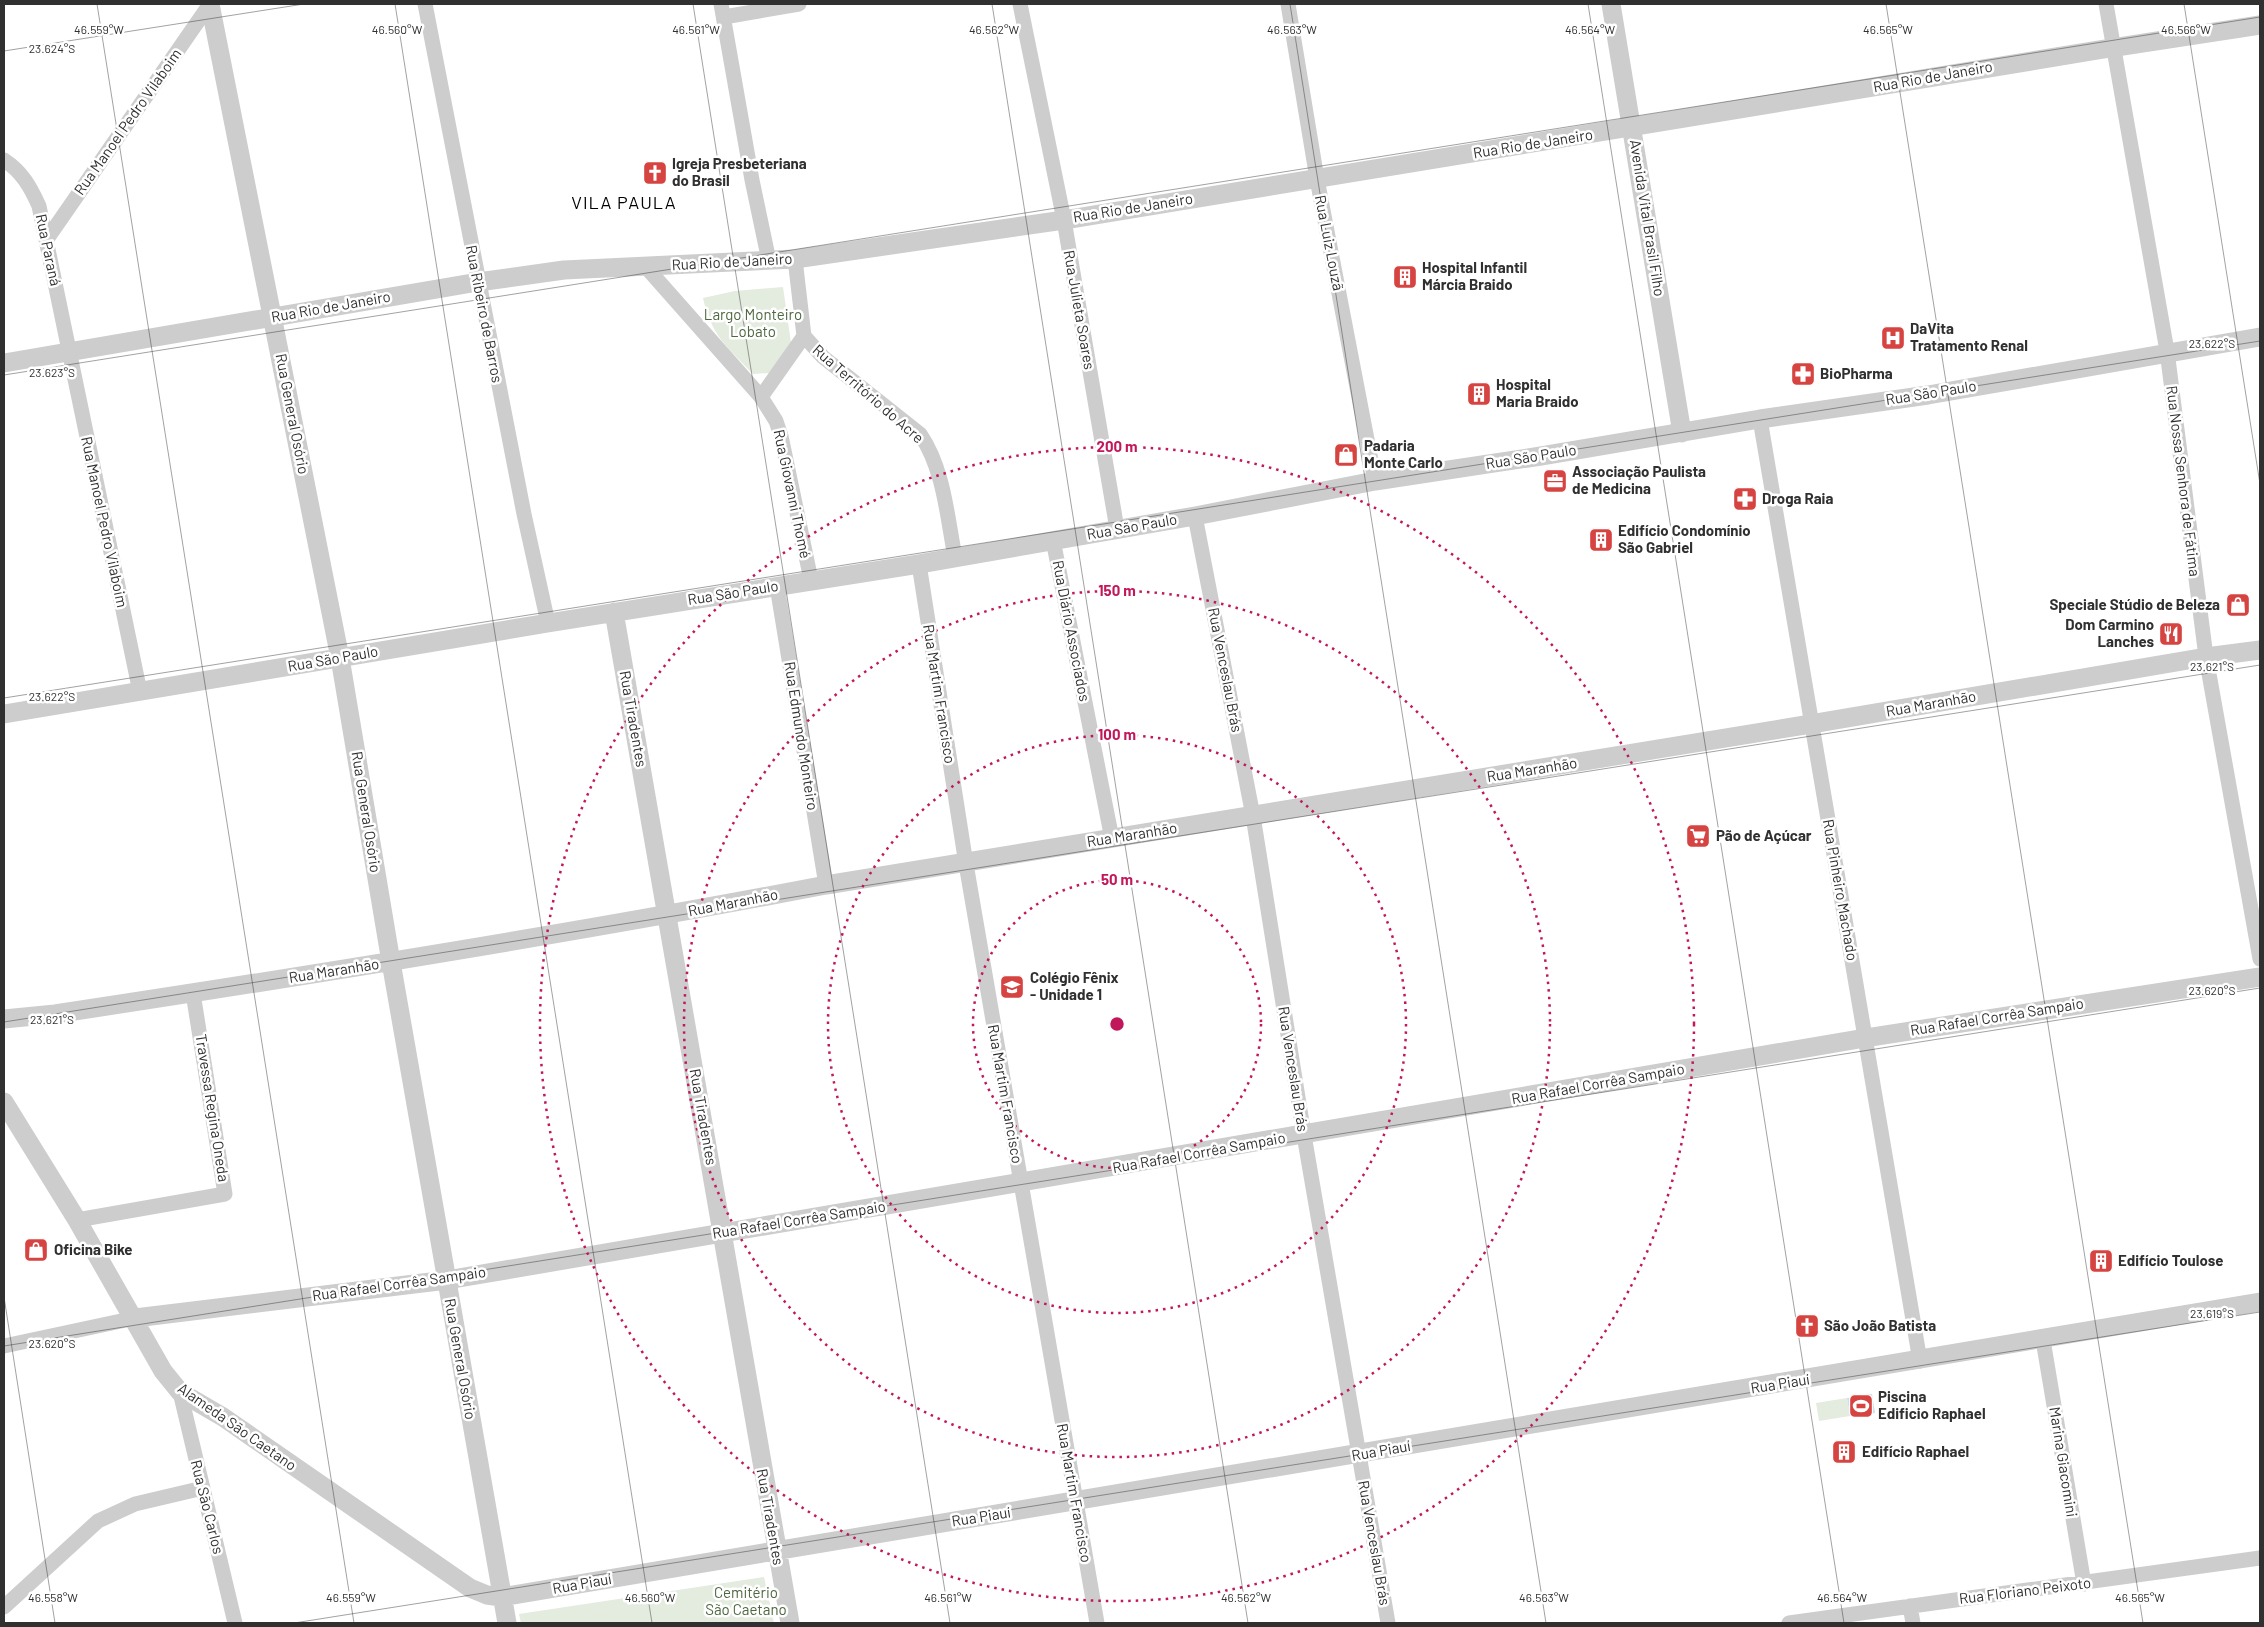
<svg xmlns="http://www.w3.org/2000/svg" width="2264" height="1627" viewBox="0 0 2264 1627" font-family="Barlow,sans-serif">
<style>
.green{fill:#e4ebdf}
.water{fill:#cddce9}
.lines{fill:none;stroke-linecap:round;stroke-linejoin:round}
.minor{stroke:#cdcdcd;stroke-width:15}
.tertiary{stroke:#cdcdcd;stroke-width:19}
.ticks{fill:none;stroke:#303030;stroke-width:1;stroke-opacity:0.45}
.ring{fill:none;stroke:#c2185b;stroke-width:2.5;stroke-dasharray:2.5 5}
.labels{text-anchor:middle;stroke-width:5;stroke-linejoin:round;paint-order:stroke}
.street-label{font-size:15px;fill:#303030;stroke:#fff}
.poi-label{font-size:15px;font-weight:bold;fill:#303030;stroke:#fff;text-anchor:start}
.park-label{font-size:15px;fill:#4f6840;stroke:#fff}
.quarter-label{font-size:18px;letter-spacing:1px;fill:#000;stroke:#fff}
.ticks-label{font-size:12px;text-anchor:middle;fill:#303030;stroke:#fff;stroke-width:5;stroke-linejoin:round;paint-order:stroke}
.centre{fill:#c2185b;stroke:#fff;stroke-width:2.5}
.ring-label{font-size:15px;text-anchor:middle;font-weight:bold;fill:#c2185b;stroke:#fff;stroke-width:5;stroke-linejoin:round;paint-order:stroke}
</style>
<rect width="100%" height="100%" fill="#fff"/>
<path class="green" d="M783,287L791,343L770,373L753,374C728,348 711,335 703,298L735,291Z
M1847,1398L1850,1416L1819,1421L1816,1403Z
M764,1577L774,1623H521L519,1614Z"/>
<path class="water" d="M1872,1394L1875,1413L1850,1416L1847,1398Z"/>
<g class="lines">
<path class="minor" d="M425,4L524,514L548,623
M721,4L752,180L769,261
M1020,4L1064,220L1117,529
M1288,4L1317,179L1375,481
M2106,4L2167,351L2206,657L2260,959
M724,17L799,4
M4,160C22,172 30,186 39,206L140,692
M47,239L210,4
M795,259L804,336L823,357L920,434C944,469 947,516 955,557
M646,267L761,397L776,421L781,436L811,580
M761,397L804,336
M1760,419L1920,1361
M1195,516L1253,816L1304,1135L1388,1623
M1053,540L1112,839
M919,564L966,864L1097,1623
M777,586L826,885
M77,1220L225,1194L193,993
M2043,1340L2084,1584
M4,1346L135,1318
M180,1392L235,1623
M1910,1606L1913,1623
M4,1607L98,1521L135,1504L203,1488
M1789,1623L2260,1558"/>
<path class="tertiary" d="M210,4L340,658L391,962L507,1623
M1611,4L1682,433
M4,363L478,282L564,270L795,259L1064,220L2098,50L2260,25
M614,612L790,1623
M4,714L548,623L919,564L1195,516L1375,481L1541,456L1760,419L1928,395L2260,337
M4,1019L55,1014C313,975 570,934 826,885L1811,724L2206,657L2260,650
M4,1102L77,1220L163,1371L180,1392L223,1417L470,1588L487,1595L501,1597L2260,1302
M135,1318L447,1280L1865,1038L2260,977"/>
</g>
<path class="ticks" d="M97,4L354,1623M395,4L652,1623M693,4L950,1623M992,4L1248,1623M1290,4L1546,1623M1588,4L1844,1623M1886,4L2143,1623M2184,4L2260,484M4,51L304,4M4,375L2260,17M4,698L2260,341M4,1022L2260,665M4,1297L55,1623M4,1346L2260,988M294,1623L2260,1312"/>
<g class="ring">
<circle cx="1117" cy="1024" r="144"/>
<circle cx="1117" cy="1024" r="289"/>
<circle cx="1117" cy="1024" r="433"/>
<circle cx="1117" cy="1024" r="577"/>
</g>
<defs>
<symbol id="church-square" viewBox="-11 -11 22 22"><rect x="-9" y="-9" width="18" height="18" rx="4" fill="#d64442" stroke="#fff"/><path d="M-1.2-6h2.4v3.5h3.3v2.4h-3.3V6h-2.4V-.1h-3.3v-2.4h3.3Z" fill="#fff"/></symbol>
<symbol id="building-square" viewBox="-11 -11 22 22"><rect x="-9" y="-9" width="18" height="18" rx="4" fill="#d64442" stroke="#fff"/><path d="M-4-6H4V6H1V3H-1V6H-4ZM-2.5-4.3h1.7v1.8h-1.7ZM.8-4.3h1.7v1.8H.8ZM-2.5-1h1.7V.8h-1.7ZM.8-1h1.7V.8H.8Z" fill="#fff"/></symbol>
<symbol id="hospital-square" viewBox="-11 -11 22 22"><rect x="-9" y="-9" width="18" height="18" rx="4" fill="#d64442" stroke="#fff"/><path d="M-5-5h3v3.5h4V-5h3V5h-3V1.5h-4V5h-3Z" fill="#fff"/></symbol>
<symbol id="pharmacy-square" viewBox="-11 -11 22 22"><rect x="-9" y="-9" width="18" height="18" rx="4" fill="#d64442" stroke="#fff"/><path d="M-2-6h4v4h4v4h-4v4h-4v-4h-4v-4h4Z" fill="#fff"/></symbol>
<symbol id="shop-square" viewBox="-11 -11 22 22"><rect x="-9" y="-9" width="18" height="18" rx="4" fill="#d64442" stroke="#fff"/><path d="M-5-2.5h2.3a2.7 3.5 0 0 1 5.4 0H5L5.5 6h-11ZM-1.5-2.5h3a1.5 2.3 0 0 0-3 0Z" fill="#fff"/></symbol>
<symbol id="office-square" viewBox="-11 -11 22 22"><rect x="-9" y="-9" width="18" height="18" rx="4" fill="#d64442" stroke="#fff"/><path d="M-6-3h4V-5.5h4V-3h4V5H-6ZM-1-4.5V-3h2v-1.5ZM-6 0V1H6V0Z" fill="#fff"/></symbol>
<symbol id="restaurant-square" viewBox="-11 -11 22 22"><rect x="-9" y="-9" width="18" height="18" rx="4" fill="#d64442" stroke="#fff"/><path d="M-5-6h1v4h1v-4h1v4h1v-4h1v5L-1.5 .5V6h-2V.5L-5-1ZM5-6V6H3V1.5H1.5Q1.5-4 5-6Z" fill="#fff"/></symbol>
<symbol id="supermarket-square" viewBox="-11 -11 22 22"><rect x="-9" y="-9" width="18" height="18" rx="4" fill="#d64442" stroke="#fff"/><path d="M-6-5.5h2.5l.6 2H6L4.5 2H-2.5L-4.4-4H-6ZM-1.5 3.2a1.3 1.3 0 1 0 .1 0ZM3 3.2a1.3 1.3 0 1 0 .1 0Z" fill="#fff"/></symbol>
<symbol id="school-square" viewBox="-11 -11 22 22"><rect x="-9" y="-9" width="18" height="18" rx="4" fill="#d64442" stroke="#fff"/><path d="M0-5L7-2L0 1L-7-2ZM-4 1L0 2.5L4 1V4Q0 6-4 4Z" fill="#fff"/></symbol>
<symbol id="stadium-square" viewBox="-11 -11 22 22"><rect x="-9" y="-9" width="18" height="18" rx="4" fill="#d64442" stroke="#fff"/><path d="M0-5a6.5 5 0 1 0 0 10a6.5 5 0 1 0 0-10ZM-3.5-1.8h7v3.6h-7Z" fill="#fff"/></symbol>
</defs>
<g fill-rule="evenodd">
<use href="#church-square" x="641" y="159" width="28" height="28"/>
<use href="#building-square" x="1391" y="263" width="28" height="28"/>
<use href="#hospital-square" x="1879" y="324" width="28" height="28"/>
<use href="#pharmacy-square" x="1789" y="360" width="28" height="28"/>
<use href="#building-square" x="1465" y="380" width="28" height="28"/>
<use href="#shop-square" x="1332" y="441" width="28" height="28"/>
<use href="#office-square" x="1541" y="467" width="28" height="28"/>
<use href="#pharmacy-square" x="1731" y="485" width="28" height="28"/>
<use href="#building-square" x="1587" y="526" width="28" height="28"/>
<use href="#shop-square" x="2224" y="591" width="28" height="28"/>
<use href="#restaurant-square" x="2157" y="620" width="28" height="28"/>
<use href="#supermarket-square" x="1684" y="822" width="28" height="28"/>
<use href="#school-square" x="998" y="973" width="28" height="28"/>
<use href="#shop-square" x="22" y="1236" width="28" height="28"/>
<use href="#building-square" x="2087" y="1247" width="28" height="28"/>
<use href="#church-square" x="1793" y="1312" width="28" height="28"/>
<use href="#stadium-square" x="1847" y="1392" width="28" height="28"/>
<use href="#building-square" x="1830" y="1438" width="28" height="28"/>
</g>
<g class="labels">
<g class="street-label">
<text transform="translate(1933 77) rotate(-10)" y="5">Rua Rio de Janeiro</text>
<text transform="translate(128 122) rotate(-55)" y="5">Rua Manoel Pedro Vilaboim</text>
<text transform="translate(1533 144) rotate(-9)" y="5">Rua Rio de Janeiro</text>
<text transform="translate(1133 208) rotate(-9)" y="5">Rua Rio de Janeiro</text>
<text transform="translate(1647 218) rotate(81)" y="5">Avenida Vital Brasil Filho</text>
<text transform="translate(1329 243) rotate(79)" y="5">Rua Luiz Louzã</text>
<text transform="translate(48 250) rotate(78)" y="5">Rua Paraná</text>
<text transform="translate(732 262) rotate(-3)" y="5">Rua Rio de Janeiro</text>
<text transform="translate(331 307) rotate(-10)" y="5">Rua Rio de Janeiro</text>
<text transform="translate(1079 310) rotate(80)" y="5">Rua Julieta Soares</text>
<text transform="translate(484 314) rotate(79)" y="5">Rua Ribeiro de Barros</text>
<text transform="translate(1931 393) rotate(-9)" y="5">Rua São Paulo</text>
<text transform="translate(868 394) rotate(41)" y="5">Rua Território do Acre</text>
<text transform="translate(292 414) rotate(79)" y="5">Rua General Osório</text>
<text transform="translate(1531 457) rotate(-9)" y="5">Rua São Paulo</text>
<text transform="translate(2183 481) rotate(83)" y="5">Rua Nossa Senhora de Fátima</text>
<text transform="translate(792 494) rotate(78)" y="5">Rua Giovanni Thomé</text>
<text transform="translate(104 522) rotate(78)" y="5">Rua Manoel Pedro Vilaboim</text>
<text transform="translate(1132 527) rotate(-10)" y="5">Rua São Paulo</text>
<text transform="translate(733 593) rotate(-9)" y="5">Rua São Paulo</text>
<text transform="translate(1071 631) rotate(79)" y="5">Rua Diário Associados</text>
<text transform="translate(333 659) rotate(-10)" y="5">Rua São Paulo</text>
<text transform="translate(1225 670) rotate(79)" y="5">Rua Venceslau Brás</text>
<text transform="translate(939 694) rotate(81)" y="5">Rua Martim Francisco</text>
<text transform="translate(1931 704) rotate(-10)" y="5">Rua Maranhão</text>
<text transform="translate(633 719) rotate(80)" y="5">Rua Tiradentes</text>
<text transform="translate(801 736) rotate(81)" y="5">Rua Edmundo Monteiro</text>
<text transform="translate(1532 770) rotate(-9)" y="5">Rua Maranhão</text>
<text transform="translate(366 812) rotate(81)" y="5">Rua General Osório</text>
<text transform="translate(1132 835) rotate(-9)" y="5">Rua Maranhão</text>
<text transform="translate(1840 890) rotate(80)" y="5">Rua Pinheiro Machado</text>
<text transform="translate(733 903) rotate(-11)" y="5">Rua Maranhão</text>
<text transform="translate(334 971) rotate(-9)" y="5">Rua Maranhão</text>
<text transform="translate(1997 1017) rotate(-9)" y="5">Rua Rafael Corrêa Sampaio</text>
<text transform="translate(1293 1069) rotate(81)" y="5">Rua Venceslau Brás</text>
<text transform="translate(1598 1084) rotate(-10)" y="5">Rua Rafael Corrêa Sampaio</text>
<text transform="translate(1005 1094) rotate(80)" y="5">Rua Martim Francisco</text>
<text transform="translate(212 1108) rotate(81)" y="5">Travessa Regina Oneda</text>
<text transform="translate(703 1117) rotate(80)" y="5">Rua Tiradentes</text>
<text transform="translate(1199 1153) rotate(-10)" y="5">Rua Rafael Corrêa Sampaio</text>
<text transform="translate(799 1220) rotate(-9)" y="5">Rua Rafael Corrêa Sampaio</text>
<text transform="translate(399 1284) rotate(-8)" y="5">Rua Rafael Corrêa Sampaio</text>
<text transform="translate(460 1359) rotate(80)" y="5">Rua General Osório</text>
<text transform="translate(1780 1384) rotate(-9)" y="5">Rua Piauí</text>
<text transform="translate(237 1427) rotate(35)" y="5">Alameda São Caetano</text>
<text transform="translate(1381 1451) rotate(-10)" y="5">Rua Piauí</text>
<text transform="translate(2063 1462) rotate(81)" y="5">Marina Giacomini</text>
<text transform="translate(1074 1493) rotate(80)" y="5">Rua Martim Francisco</text>
<text transform="translate(207 1507) rotate(76)" y="5">Rua São Carlos</text>
<text transform="translate(770 1517) rotate(80)" y="5">Rua Tiradentes</text>
<text transform="translate(981 1517) rotate(-9)" y="5">Rua Piauí</text>
<text transform="translate(1374 1543) rotate(80)" y="5">Rua Venceslau Brás</text>
<text transform="translate(582 1584) rotate(-10)" y="5">Rua Piauí</text>
<text transform="translate(2025 1591) rotate(-7)" y="5">Rua Floriano Peixoto</text>
</g>
<g class="poi-label">
<text x="672" y="169">Igreja Presbeteriana<tspan x="672" dy="17">do Brasil</tspan></text>
<text x="1422" y="273">Hospital Infantil<tspan x="1422" dy="17">Márcia Braido</tspan></text>
<text x="1910" y="334">DaVita<tspan x="1910" dy="17">Tratamento Renal</tspan></text>
<text x="1820" y="379">BioPharma</text>
<text x="1496" y="390">Hospital<tspan x="1496" dy="17">Maria Braido</tspan></text>
<text x="1364" y="451">Padaria<tspan x="1364" dy="17">Monte Carlo</tspan></text>
<text x="1572" y="477">Associação Paulista<tspan x="1572" dy="17">de Medicina</tspan></text>
<text x="1762" y="504">Droga Raia</text>
<text x="1618" y="536">Edifício Condomínio<tspan x="1618" dy="17">São Gabriel</tspan></text>
<text x="2220" y="610" text-anchor="end">Speciale Stúdio de Beleza</text>
<text x="2154" y="630" text-anchor="end">Dom Carmino<tspan x="2154" dy="17">Lanches</tspan></text>
<text x="1716" y="841">Pão de Açúcar</text>
<text x="1030" y="983">Colégio Fênix<tspan x="1030" dy="17">- Unidade 1</tspan></text>
<text x="54" y="1255">Oficina Bike</text>
<text x="2118" y="1266">Edifício Toulose</text>
<text x="1824" y="1331">São João Batista</text>
<text x="1878" y="1402">Piscina<tspan x="1878" dy="17">Edificio Raphael</tspan></text>
<text x="1862" y="1457">Edifício Raphael</text>
</g>
<g class="park-label">
<text x="753" y="320">Largo Monteiro<tspan x="753" dy="17">Lobato</tspan></text>
<text x="746" y="1598">Cemitério<tspan x="746" dy="17">São Caetano</tspan></text>
</g>
<g class="quarter-label">
<text x="624" y="209">VILA PAULA</text>
</g>
</g>
<g class="ticks-label">
<text x="99" y="34">46.559°W</text>
<text x="397" y="34">46.560°W</text>
<text x="696" y="34">46.561°W</text>
<text x="994" y="34">46.562°W</text>
<text x="1292" y="34">46.563°W</text>
<text x="1590" y="34">46.564°W</text>
<text x="1888" y="34">46.565°W</text>
<text x="2186" y="34">46.566°W</text>
<text x="52" y="53">23.624°S</text>
<text x="2212" y="348">23.622°S</text>
<text x="52" y="377">23.623°S</text>
<text x="2212" y="671">23.621°S</text>
<text x="52" y="701">23.622°S</text>
<text x="2212" y="995">23.620°S</text>
<text x="52" y="1024">23.621°S</text>
<text x="2212" y="1318">23.619°S</text>
<text x="52" y="1348">23.620°S</text>
<text x="53" y="1602">46.558°W</text>
<text x="351" y="1602">46.559°W</text>
<text x="650" y="1602">46.560°W</text>
<text x="948" y="1602">46.561°W</text>
<text x="1246" y="1602">46.562°W</text>
<text x="1544" y="1602">46.563°W</text>
<text x="1842" y="1602">46.564°W</text>
<text x="2140" y="1602">46.565°W</text>
</g>
<circle cx="1117" cy="1024" r="8" class="centre"/>
<g class="ring-label">
<text x="1117" y="452">200 m</text>
<text x="1117" y="596">150 m</text>
<text x="1117" y="740">100 m</text>
<text x="1117" y="885">50 m</text>
</g>
<rect width="2264" height="1627" fill="none" stroke="#303030" stroke-width="10"/>
</svg>
